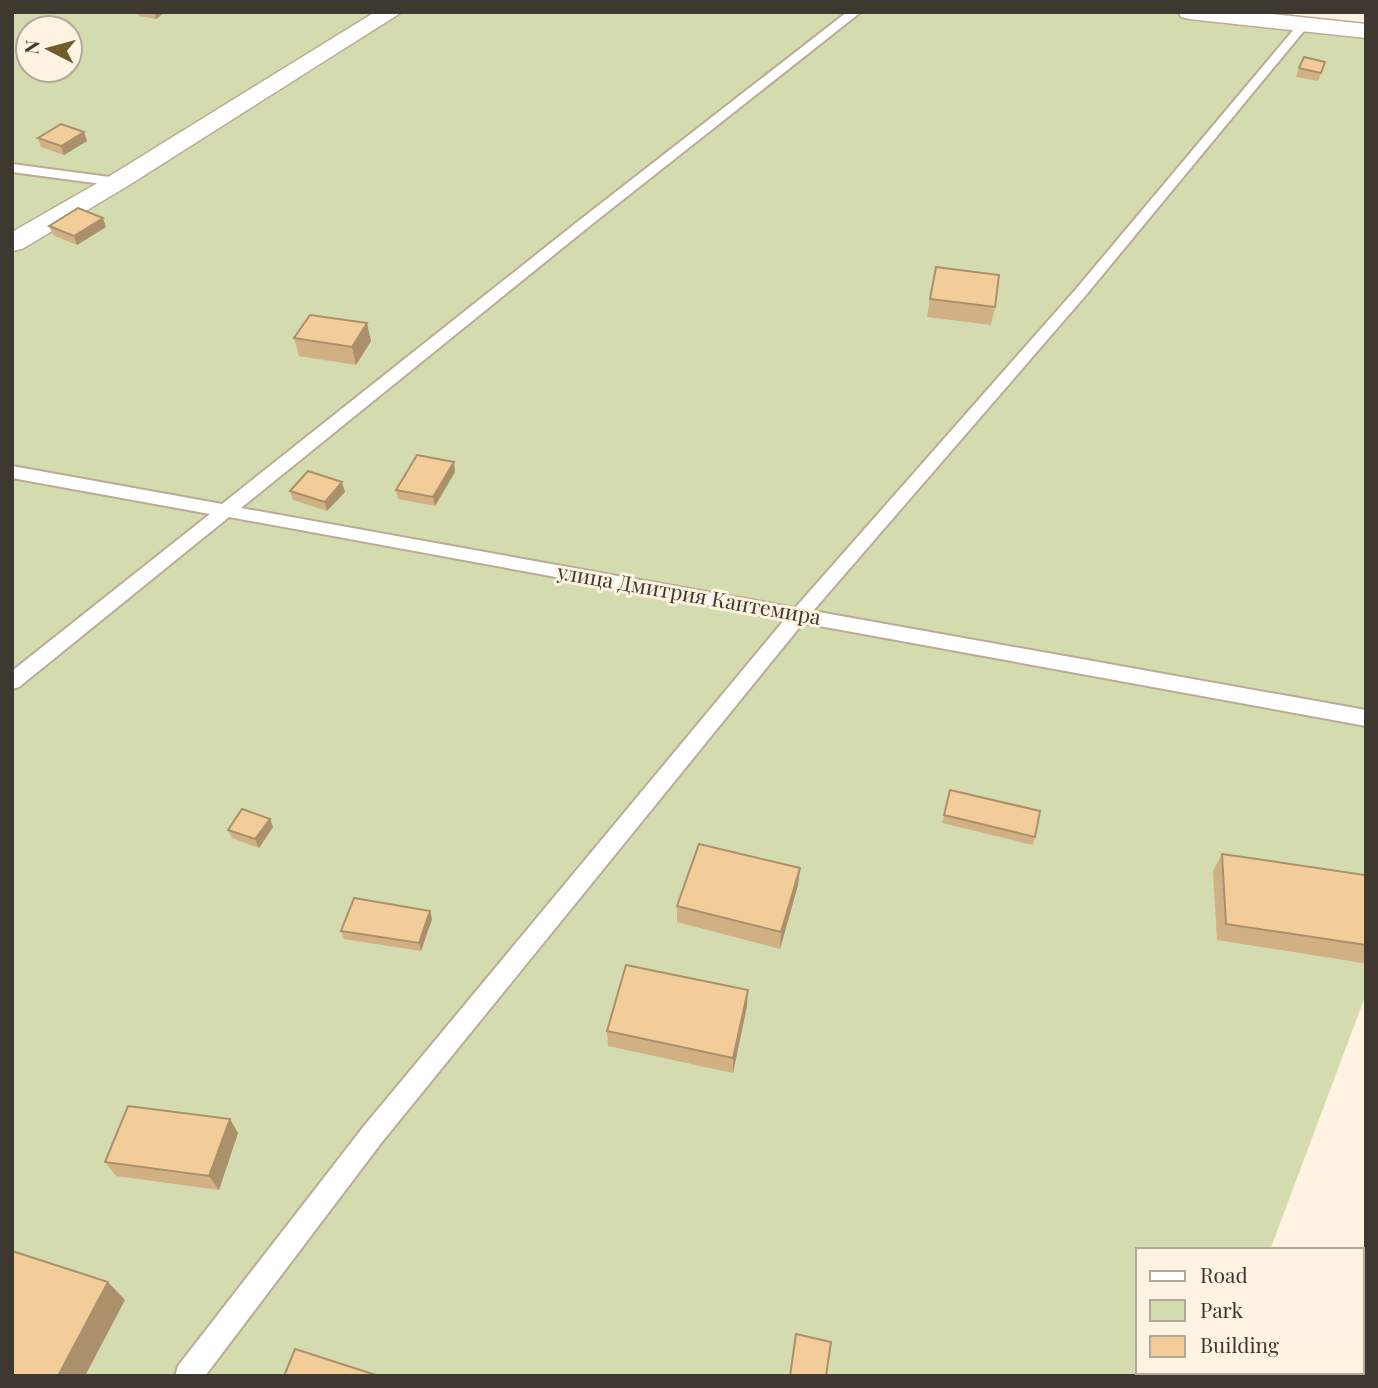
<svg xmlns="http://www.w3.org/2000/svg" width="1378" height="1388" viewBox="0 0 1378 1388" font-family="'Playfair Display',serif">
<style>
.green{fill:#d4dbae;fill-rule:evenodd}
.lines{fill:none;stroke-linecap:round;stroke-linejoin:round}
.service-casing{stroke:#baab97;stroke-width:4}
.minor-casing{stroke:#baab97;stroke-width:3}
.service{fill:#fff;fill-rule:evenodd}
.minor{fill:#fff;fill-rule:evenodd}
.wall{fill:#d1b084}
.shaded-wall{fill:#aa906b}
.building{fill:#f3cd99;stroke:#aa906b;stroke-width:2}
.labels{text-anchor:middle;stroke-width:6;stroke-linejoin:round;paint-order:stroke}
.street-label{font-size:21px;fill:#3e3830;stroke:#fef2e1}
</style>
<rect width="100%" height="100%" fill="#fef2e1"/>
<path class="green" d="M12,12H1156L1366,34V994L1270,1250H1138V1372H1225L1223,1376H12ZM28,28H70V70H28Z"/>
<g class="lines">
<defs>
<path id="service" d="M847,12H861L591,225L241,508L795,608L1076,289L1300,22L1304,20L1310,24L1308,26L1086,295L813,611L1366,710V726L803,623L382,1142L205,1376H175L178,1366L364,1126L785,619L229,517L19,687L12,689V671L210,514L12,478V466L222,504L581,219Z
M12,164L117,178L124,182L117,186L12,172Z"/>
<path id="minor" d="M375,12H402L126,187L22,249L12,251V232L108,177Z
M1178,12H1253L1366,24V38L1189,19L1181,17Z
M1366,1259V1318L1362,1320V1261Z
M1310,1372H1362L1361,1376H1309Z"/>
</defs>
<use href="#service" class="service-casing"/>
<use href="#minor" class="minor-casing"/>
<use href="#service" class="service"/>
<use href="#minor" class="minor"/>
</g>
<path class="wall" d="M138,12H165L156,19L139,16Z
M1325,62L1318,81L1296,77L1299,68Z
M38,138L87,141L64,155L41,147Z
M49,226L106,227L77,245L53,235Z
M930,299L995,307L991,325L927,317Z
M294,338L371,341L356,365L299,356Z
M455,472L435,506L398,499L396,490Z
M290,491L345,492L327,511L293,500Z
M950,790L1035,837L1033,845L942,823Z
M270,819L273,827L259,848L232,838L228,830Z
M1222,854L1366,945V959L1363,963L1217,940L1213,871Z
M800,868L798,885L780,949L677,922V906Z
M430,911L432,919L421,951L344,939L341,931Z
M747,1006L733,1073L608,1046L607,1031Z
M238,1133L219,1190L116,1176L105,1162Z"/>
<path class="shaded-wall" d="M155,12H165L156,19Z
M84,132L87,141L64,155L61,146Z
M103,218L106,227L77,245L74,236Z
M367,323L371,341L356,365L352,347Z
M454,462L455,472L435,506L433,497Z
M342,482L345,492L327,511L325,502Z
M270,819L273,827L259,848L255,839Z
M800,868L798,885L780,949L781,932Z
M430,911L432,919L421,951L419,943Z
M748,990L747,1006L733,1073V1058Z
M230,1119L238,1133L219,1190L209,1176Z
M108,1282L125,1300L85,1376H58Z"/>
<path class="building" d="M1304,57L1325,62L1321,73L1299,68Z
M61,124L84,132L61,146L38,138Z
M78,208L103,218L74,236L49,226Z
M936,267L999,275L995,307L930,299Z
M310,315L367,323L352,347L294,338Z
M417,455L454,462L433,497L396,490Z
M308,471L342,482L325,502L290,491Z
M950,790L1040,811L1035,837L944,815Z
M242,809L270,819L255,839L228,830Z
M699,844L800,868L781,932L677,906Z
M1222,854L1365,875L1366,945L1226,924Z
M354,898L430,911L419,943L341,931Z
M626,965L748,990L733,1058L607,1031Z
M128,1106L230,1119L209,1176L105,1162Z
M12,1251L108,1282L58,1376H12Z
M796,1334L831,1342L826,1376H790Z
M295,1349L379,1376H284Z"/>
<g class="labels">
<g class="street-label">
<text transform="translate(689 595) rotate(10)" y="7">улица Дмитрия Кантемира</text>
</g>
</g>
<rect width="1378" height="1388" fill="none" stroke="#3e3830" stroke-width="28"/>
<rect x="1136" y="1248" width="228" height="126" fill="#fef2e1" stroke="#b1a89a" stroke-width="2"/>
<rect x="1150" y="1271" width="35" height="10" fill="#ffffff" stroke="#b1a89a" stroke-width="2"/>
<text x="1200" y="1283" font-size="21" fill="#3e3830">Road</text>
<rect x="1150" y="1300" width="35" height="21" fill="#d4dbae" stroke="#b1a89a" stroke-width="2"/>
<text x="1200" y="1318" font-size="21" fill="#3e3830">Park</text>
<rect x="1150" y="1336" width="35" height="21" fill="#f3cd99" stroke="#b1a89a" stroke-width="2"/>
<text x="1200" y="1353" font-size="21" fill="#3e3830">Building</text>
<g transform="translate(49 49) rotate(276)"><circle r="33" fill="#fef2e1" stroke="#b1a89a" stroke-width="2"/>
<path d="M0-5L12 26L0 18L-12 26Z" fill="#715c2b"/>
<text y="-10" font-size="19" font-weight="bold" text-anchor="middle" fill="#3e3830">N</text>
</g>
</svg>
